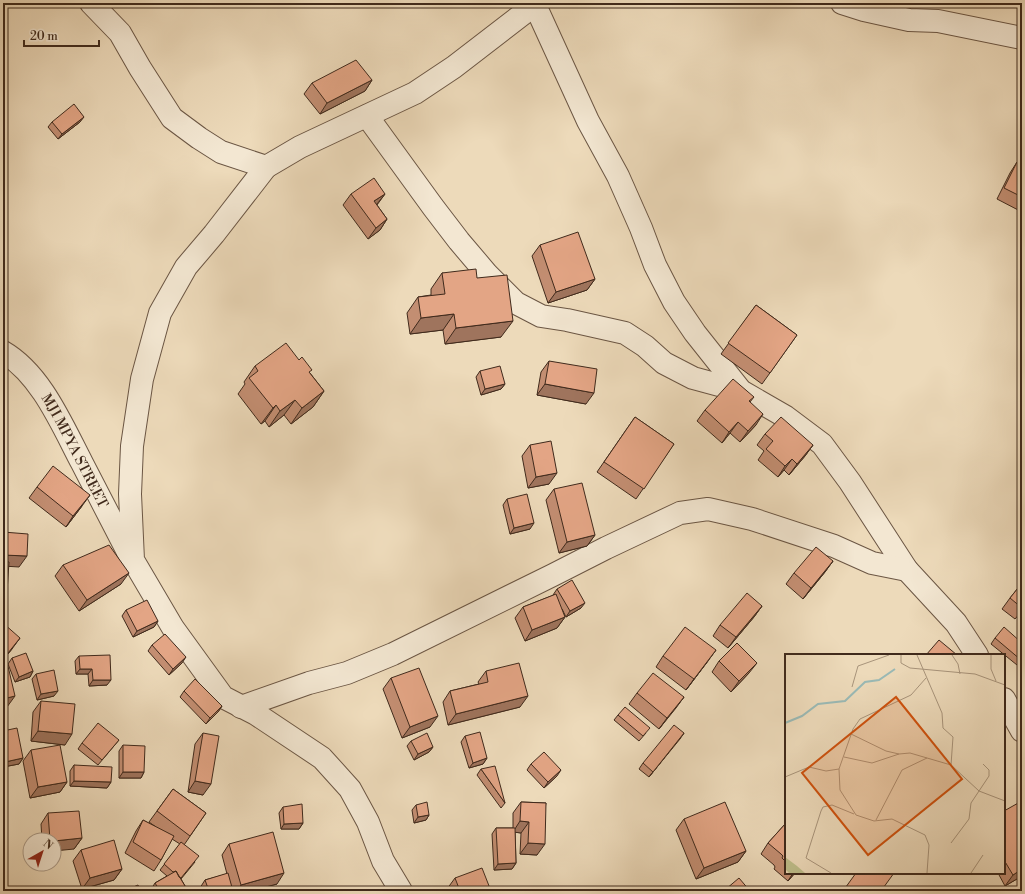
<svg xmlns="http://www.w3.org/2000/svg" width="1025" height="894" viewBox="0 0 1025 894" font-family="'Libre Bodoni',serif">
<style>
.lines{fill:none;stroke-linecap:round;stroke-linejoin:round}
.minor-casing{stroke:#6b5644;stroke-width:24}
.minor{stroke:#f3e7d2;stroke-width:22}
.wall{fill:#c38e72;stroke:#402a1c}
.shaded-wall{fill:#9f745d;stroke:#402a1c}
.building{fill:#e3a585;stroke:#402a1c}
.labels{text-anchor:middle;stroke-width:3;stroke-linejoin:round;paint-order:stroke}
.street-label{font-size:14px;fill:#402a1c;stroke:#f3e7d2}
.inset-river{fill:none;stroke:#9abab6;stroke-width:2}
.inset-road{fill:none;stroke:#a8947b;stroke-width:1}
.view{fill:#cf520e;fill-opacity:0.15;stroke:#cf520e;stroke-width:2}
.inset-edge{fill:none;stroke:#402a1c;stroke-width:2}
</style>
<rect width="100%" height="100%" fill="#eddaba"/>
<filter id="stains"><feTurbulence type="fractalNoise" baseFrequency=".005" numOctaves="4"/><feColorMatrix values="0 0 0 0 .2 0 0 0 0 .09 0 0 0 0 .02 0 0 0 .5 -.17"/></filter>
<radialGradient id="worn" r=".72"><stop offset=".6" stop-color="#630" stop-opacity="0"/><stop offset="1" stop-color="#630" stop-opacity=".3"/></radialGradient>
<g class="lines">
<defs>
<g id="minor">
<path d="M91,3L120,33L140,68L172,118L199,138L221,152L266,167L300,147L415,93L454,67L537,3"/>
<path d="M842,3L864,10L909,20L938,21L1022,38"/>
<path d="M535,5L588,121L618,176L641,228L655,265L674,302L695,333L741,391L786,417L822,444L850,482L907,570L956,623L977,655"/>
<path d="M367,116L433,207L459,241L487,274L516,303L541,316L567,320L625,333L645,346L664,363L693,378L741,391"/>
<path d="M266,167L214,234L186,267L160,313L142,379L132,446L130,494L133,560L173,628L223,697L256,714L322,758L350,789L368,822L383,861L401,891"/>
<path id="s1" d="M3,352C41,374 62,425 82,463C98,494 114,525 130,556"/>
<path d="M1004,699L1022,731"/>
<path d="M241,707L309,683L347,673L393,654L553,575L606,548L680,513L708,509L752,519L834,546L872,563L907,570"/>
</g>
</defs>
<use href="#minor" class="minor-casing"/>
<use href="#minor" class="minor"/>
</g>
<path class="wall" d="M372,80L365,91L320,114L304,94L312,83Z
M52,122H80L58,139L48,127Z
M1017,162L1022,164V212L997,199L1010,173Z
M351,194H385L377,205L387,219L380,230L368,239L343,205Z
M540,245L595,279L587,290L548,303L532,256Z
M442,273L477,278L501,337L445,344L443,330L410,334L407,313L418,297L431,295V289Z
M756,305L797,335L762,384L721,354Z
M549,361L586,404L537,395L541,372Z
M255,366L310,373L324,391L313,407L291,424L284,415L269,427L265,421L261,424L238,394L245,384L244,382Z
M480,371L505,384L501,389L481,395L476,377Z
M754,397L750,402L756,425L740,442L730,433L722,443L697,421L705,410Z
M635,417L674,444L636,499L597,472Z
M765,434L813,445L805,456L789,475L784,470L778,477L758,460L764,451L757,445Z
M530,445L549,484L528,488L522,456Z
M37,487L82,506L66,527L29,498Z
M554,489L595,535L587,546L559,553L546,500Z
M507,499L530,529L510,534L503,505Z
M833,561L825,572L803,599L786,584L794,573Z
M63,565L121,584L79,611L55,576Z
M1022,583V611L1015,619L1002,609L1010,598Z
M557,589L581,608L566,617L562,609L565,617L557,628L525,641L515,618L523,607L554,595H553Z
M762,606L754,617L728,648L713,636L720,625Z
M126,610L158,621L154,627L133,637L122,616Z
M3,623L12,649L3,660Z
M995,638L1022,643V659L1017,665L991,644Z
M152,645L182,663L169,675L148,651Z
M79,656L107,685L89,686L88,674H76L75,661Z
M663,656L708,661L686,690L656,667Z
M12,658L33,671L30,677L15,682L8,664Z
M719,661L749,673L731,692L712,672Z
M486,671L520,707L448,725L443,702L450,691L479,684L478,682Z
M36,674L54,696L37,700L32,679Z
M391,678L430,727L402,738L383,689Z
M184,691L222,706L218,712L206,724L180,697Z
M637,693L684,697L659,729L629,704Z
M41,701L65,745L31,741L33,712Z
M618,715L646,733L639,741L614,720Z
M3,731L23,758L19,764L3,767Z
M203,733V795L188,792L195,744Z
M684,733L649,777L639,769L643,763Z
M465,736L487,758L483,764L469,768L461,742Z
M119,740L98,765L78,749L82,743Z
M411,741L433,747L429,752L414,760L407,746Z
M123,745L144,772L141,778H119V751Z
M31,750L67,782L60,792L30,798L23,761Z
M531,764L557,776L544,788L527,770Z
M74,765L111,782L107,788L70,786V771Z
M481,769L505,803L501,808L477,775Z
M173,789L206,813L184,845L195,862L181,879L188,891H150L155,883L167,876L160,870L180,844L172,839L161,860L154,871L125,853L136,831L143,820L156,827L149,822Z
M521,802L546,803L537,855L520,854L521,833L515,832L516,863L512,869L494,870L492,834L496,828H513V813Z
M416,805L429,815L426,820L414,823L412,810Z
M1022,806V876L1005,886L998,873H1004V811Z
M283,807L303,823L299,829H281L279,813Z
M48,813L82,838L74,849L54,840H42L41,824Z
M684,819L746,851L738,862L696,879L676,830Z
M786,823V873H795L788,881L774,869L775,867L774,865L761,854L768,843Z
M229,844L277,884L251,891H198L205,880L227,874L222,855Z
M81,850L122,869L114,880L82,889L73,861Z
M455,878L491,891H448L447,889Z"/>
<path class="shaded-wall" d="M372,80L365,91L320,114L327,103Z
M84,117L80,122L58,139L62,134Z
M385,194L377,204L366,212L374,201Z
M387,219L380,230L368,239L376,228Z
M595,279L587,290L548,303L556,292Z
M454,314L443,330L410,334L421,318Z
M513,321L501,337L445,344L456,328Z
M505,384L501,389L481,395L485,389Z
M545,384L594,393L586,404L537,395Z
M324,391L313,407L291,424L302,408Z
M295,400L284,415L269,427L280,411Z
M276,405L265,421L261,424L273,408Z
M763,414L756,425L740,442L748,431Z
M738,422L730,433L722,443L729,432Z
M813,445L805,456L789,475L797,464Z
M792,459L784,470L778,477L785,466Z
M557,473L549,484L528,488L536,477Z
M90,495L82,506L66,527L73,516Z
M534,523L530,529L510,534L514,528Z
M595,535L587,546L559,553L567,542Z
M3,555L27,556L19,567L3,566Z
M833,561L825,572L803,599L811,588Z
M129,573L121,584L79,611L87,600Z
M3,592H7L3,598Z
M585,603L581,608L566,617L570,611Z
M762,606L754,617L728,648L736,637Z
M565,617L557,628L525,641L532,630Z
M158,621L154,627L133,637L137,631Z
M20,638L12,649L3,660L8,653Z
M716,650L708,661L686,690L694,679Z
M186,657L182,663L169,675L173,669Z
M757,663L749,673L731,692L739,681Z
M80,669H92L88,674H76Z
M33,671L30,677L15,682L19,677Z
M93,680H111L107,685L89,686Z
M58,691L54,696L37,700L41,694Z
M15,696L7,707L3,708V699Z
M528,696L520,707L448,725L456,714Z
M684,697L676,708L659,729L667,718Z
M222,706L218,712L206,724L210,718Z
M438,716L430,727L402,738L410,727Z
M38,731L72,734L65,745L31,741Z
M684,733L680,739L649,777L653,772Z
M433,747L429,752L414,760L418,754Z
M23,758L19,764L3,767V764L5,762Z
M487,758L483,764L469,768L473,763Z
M561,770L557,776L544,788L548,782Z
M123,772H144L141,778H119Z
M74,781L111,782L107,788L70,786Z
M195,781L211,784L203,795L188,792Z
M67,782L60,792L30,798L38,787Z
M429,815L426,820L414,823L418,817Z
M520,821L529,822L521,833L513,832Z
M303,823L299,829H281L284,824Z
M82,838L74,849L54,851V841Z
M528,843L545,844L537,855L520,854Z
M746,851L738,862L696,879L704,868Z
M516,863L512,869L494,870L498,864Z
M122,869L114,880L82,889L90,878Z
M1022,869V876L1005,886L1013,875Z
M284,873L277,884L251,891H237L241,885Z
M793,873H795L788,881Z"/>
<path class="building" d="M356,60L372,80L327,103L312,83Z
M74,104L84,117L62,134L52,122Z
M1017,162L1022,164V197L1004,188Z
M374,178L385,194L374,201L387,219L376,228L351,194Z
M578,232L595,279L556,292L540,245Z
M476,269L477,278L507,275L513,321L456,328L454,314L421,318L418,297L445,294L442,273Z
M756,305L797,335L770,373L728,343Z
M286,343L299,360L302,357L312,370L309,372L324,391L302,408L295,400L280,411L276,405L273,408L249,378L258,371L255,366Z
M549,361L597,369L594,393L545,384Z
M500,366L505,384L485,389L480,371Z
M733,379L754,397L749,401L763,414L748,431L738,422L729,432L705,410Z
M635,417L674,444L644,489L604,462Z
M781,417L813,445L797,464L792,459L785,466L766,449L773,441L765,434Z
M551,441L557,473L536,477L530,445Z
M53,466L90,495L73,516L37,487Z
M582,483L595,535L567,542L554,489Z
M527,494L534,523L514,528L507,499Z
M3,532L28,534L27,556L3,555Z
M109,545L129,573L87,600L63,565Z
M816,547L833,561L811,588L794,573Z
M3,561L9,562L7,592H3Z
M572,580L585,603L570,611L557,589Z
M1022,583V608L1010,598Z
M747,593L762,606L736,637L720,625Z
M556,594L565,617L532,630L523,607Z
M147,600L158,621L137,631L126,610Z
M3,623L20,638L8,653L3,649Z
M685,627L716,650L694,679L663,656Z
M1004,627L1022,643V658L1021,660L995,638Z
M165,634L186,657L173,669L152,645Z
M939,640L957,655H926Z
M737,643L757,663L739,681L719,661Z
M26,653L33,671L19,677L12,658Z
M110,655L111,680H93L92,669H80L79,656Z
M7,662L15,696L3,699V663Z
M519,663L528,696L456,714L450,691L488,682L486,671Z
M419,668L438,716L410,727L391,678Z
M54,670L58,691L41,694L36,674Z
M653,673L684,697L667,718L637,693Z
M195,679L222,706L210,718L184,691Z
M41,701L75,704L72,734L38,731Z
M625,707L650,728L643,736L618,715Z
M98,723L119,740L102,760L82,743Z
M674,725L684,733L653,772L643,763Z
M17,728L23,758L5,762L3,754V731Z
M480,732L487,758L473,763L465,736Z
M203,733L219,736L211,784L195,781Z
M427,733L433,747L418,754L411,741Z
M60,745L67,782L38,787L31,750Z
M123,745L145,746L144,772H123Z
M544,752L561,770L548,782L531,764Z
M74,765L112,767L111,782L74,781Z
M495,766L505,803L481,769Z
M173,789L206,813L190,836L157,811Z
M427,802L429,815L418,817L416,805Z
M521,802L546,803L545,844L528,843L529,822L520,821Z
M725,802L746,851L704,868L684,819Z
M1020,802L1022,806V869L1013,875L1004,860V811Z
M302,804L303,823L284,824L283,807Z
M79,811L82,838L54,841V840H50L48,813Z
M143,820L174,836L161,860L133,842Z
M786,823V862L782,858L783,856L781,854L768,843Z
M496,828H515L516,863L498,864Z
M273,832L284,873L241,885L229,844Z
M114,840L122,869L90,878L81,850Z
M181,842L199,856L181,878L179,877L176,871L173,872L164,864Z
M482,868L491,891H460L455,878Z
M176,871L188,891H160L155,883Z
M228,873L233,891H209L205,880Z
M856,873H894L881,891H843Z
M739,878L750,891H728L726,889Z
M138,885L141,891H124Z"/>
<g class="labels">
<g class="street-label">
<text dy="5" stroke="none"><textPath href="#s1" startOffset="124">MJI MPYA STREET</textPath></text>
</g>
</g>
<g transform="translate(785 654)">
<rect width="220" height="220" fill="#eddaba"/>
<path d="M0,203L12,212L20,219H4L0,215Z" fill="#bebe8b"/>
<path class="inset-river" d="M0,69L17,62L33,50L60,47L80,28L94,26L110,15"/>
<path class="inset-road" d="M116,1V9L125,14L190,20L220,31M132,1L157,59L158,74L168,83L166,111L194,137L220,147M167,1L173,10L175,20M206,1V15L211,27M67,33L73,12L104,1M66,80L101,97L114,100L125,99L166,111M59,103L87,109L114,100M54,115L55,136L71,161L89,167L107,165L140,181L144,191L142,219M0,123L24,113L41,117L54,115L68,75L75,65L126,41L141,24M91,166L117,116L142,104M166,189L184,165L186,149L204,122V116L198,110M46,219L21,204L36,157L38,153L47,151L69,160M186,219L198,201"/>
<path class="view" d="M111,43L177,125L83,201L17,119Z"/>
<rect width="220" height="220" class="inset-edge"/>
</g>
<rect width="1025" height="894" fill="none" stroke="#eddaba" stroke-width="16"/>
<rect x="4" y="4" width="1017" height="886" fill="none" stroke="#402a1c" stroke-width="2"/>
<rect x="8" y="8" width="1009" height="878" fill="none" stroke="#402a1c"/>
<g transform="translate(42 852) rotate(39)"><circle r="19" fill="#f3e7d2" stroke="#ab9b89"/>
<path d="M0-3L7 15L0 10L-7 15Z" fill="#8f2418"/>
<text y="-6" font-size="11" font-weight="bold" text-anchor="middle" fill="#402a1c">N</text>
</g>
<path d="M24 40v6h75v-6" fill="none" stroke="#402a1c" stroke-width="2"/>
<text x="30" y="40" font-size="12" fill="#402a1c" stroke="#f3e7d2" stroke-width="3" paint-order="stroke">20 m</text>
<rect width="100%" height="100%" filter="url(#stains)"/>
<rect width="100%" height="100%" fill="url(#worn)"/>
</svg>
